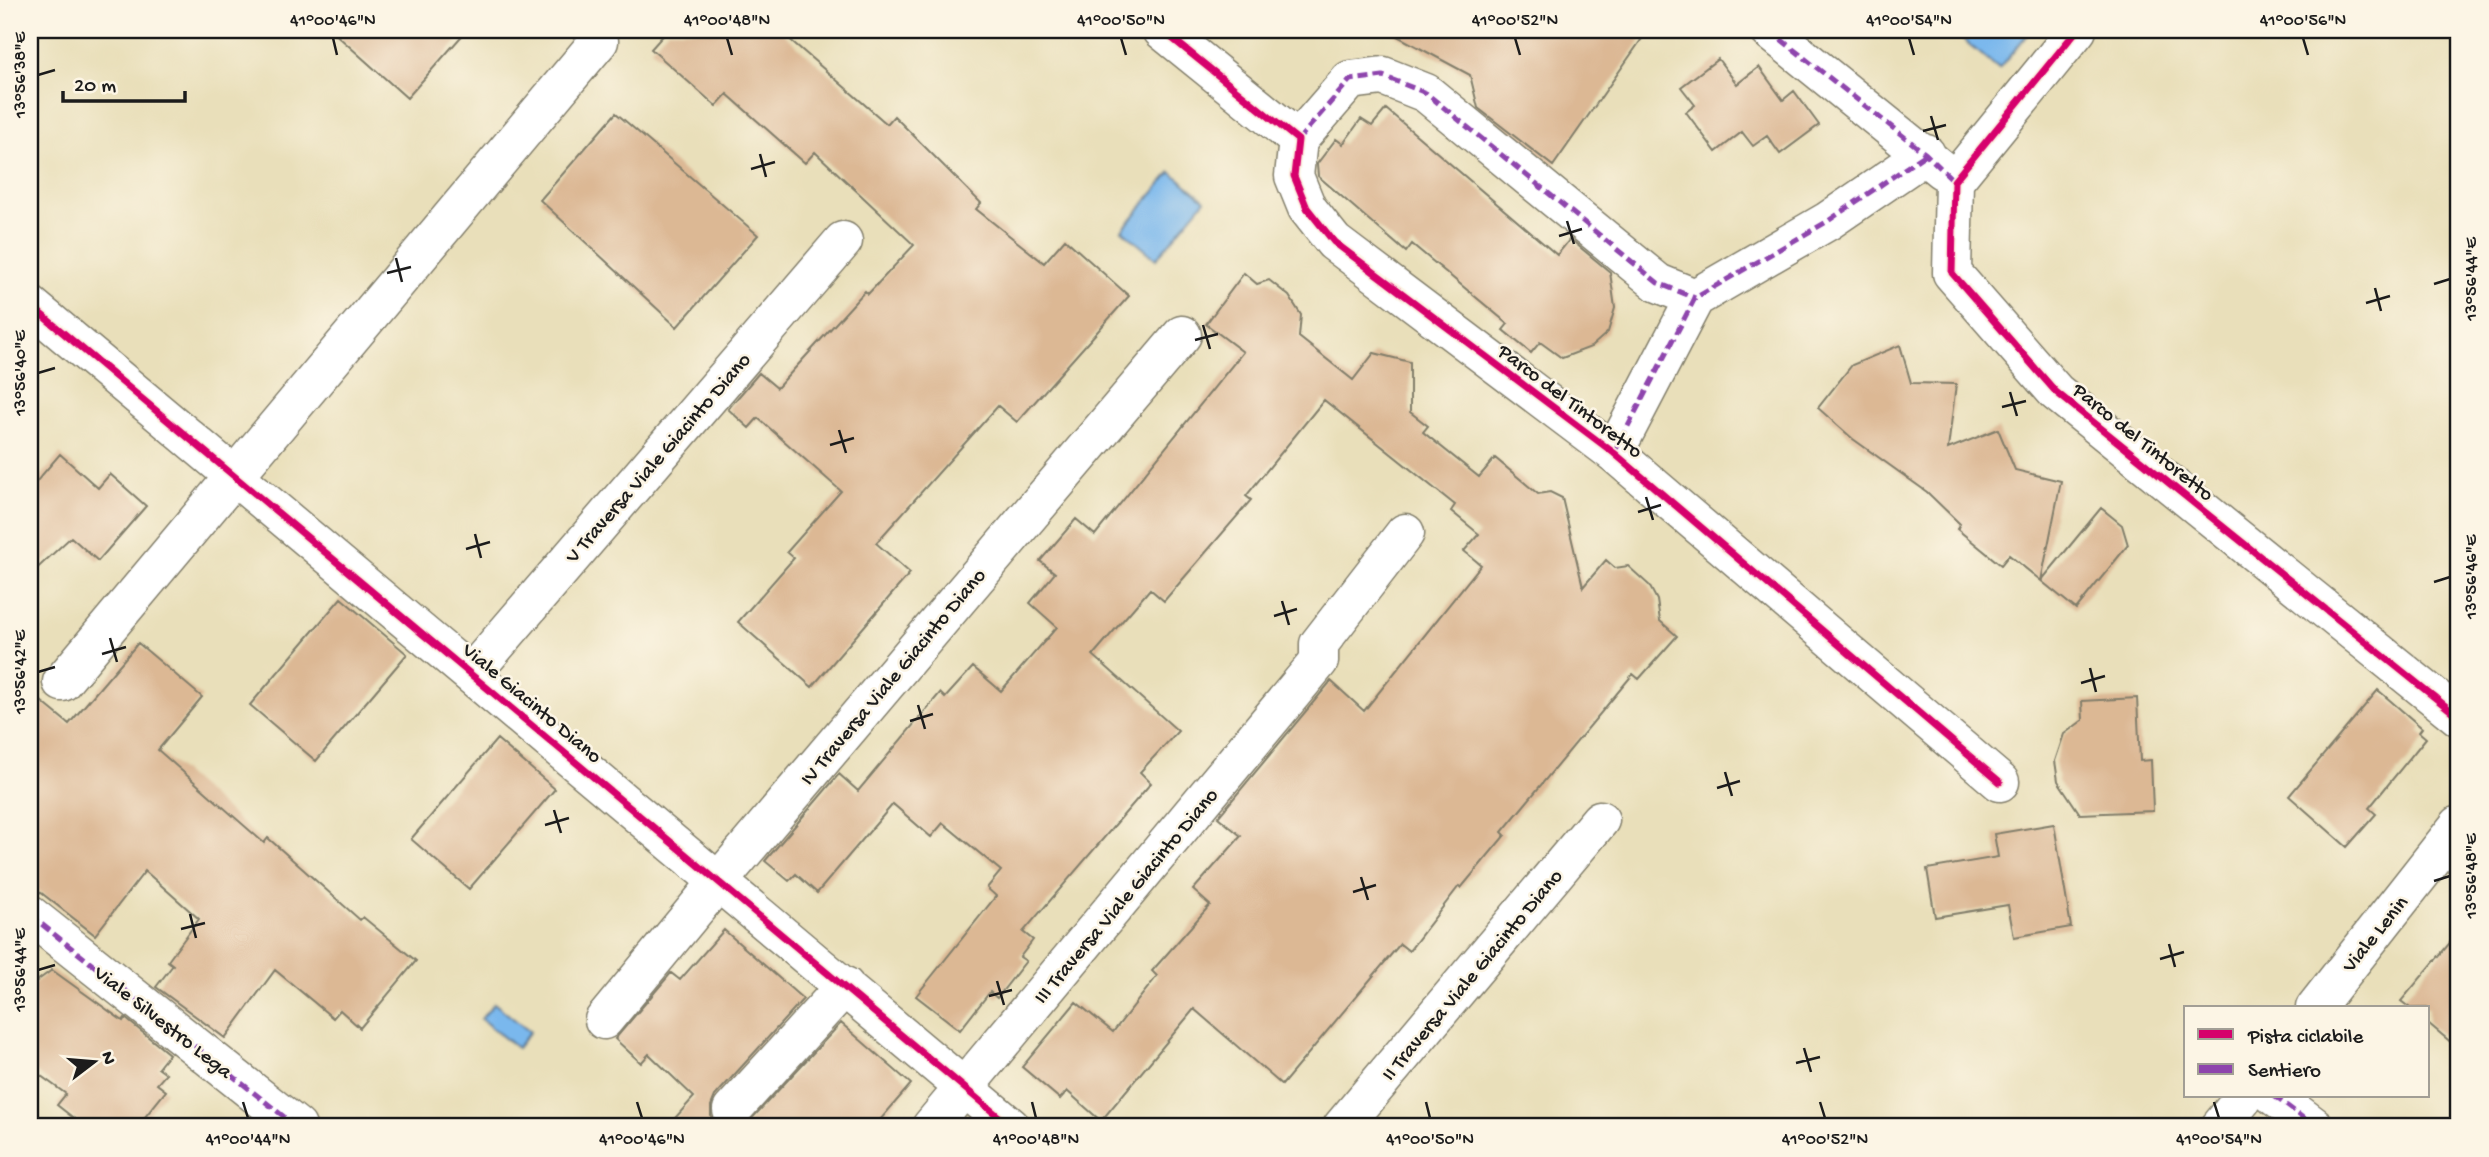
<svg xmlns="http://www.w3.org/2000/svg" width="2489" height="1157" viewBox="0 0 2489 1157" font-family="'Gochi Hand',sans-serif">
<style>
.water{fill:#7ab8ed;stroke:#4b6a84;stroke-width:2}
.building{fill:#dcb894}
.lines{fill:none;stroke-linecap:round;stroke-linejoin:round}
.minor-casing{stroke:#827e6b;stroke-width:41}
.minor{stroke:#fff;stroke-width:38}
.quiet{stroke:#8e44ad;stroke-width:5;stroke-dasharray:10 5;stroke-linecap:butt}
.cycleway-casing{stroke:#fcf5e5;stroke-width:11}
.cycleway{stroke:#d6006c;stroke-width:7}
.ticks{fill:none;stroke:#1c1c1c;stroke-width:2.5}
.labels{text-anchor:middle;stroke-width:5;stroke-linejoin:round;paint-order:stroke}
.street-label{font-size:21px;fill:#1c1c1c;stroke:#fcf5e5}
.neatline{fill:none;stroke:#1c1c1c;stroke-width:2.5}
.ticks-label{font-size:18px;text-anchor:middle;fill:#1c1c1c}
</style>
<rect width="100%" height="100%" fill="#fcf5e5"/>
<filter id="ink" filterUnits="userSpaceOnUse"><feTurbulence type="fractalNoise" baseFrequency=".0143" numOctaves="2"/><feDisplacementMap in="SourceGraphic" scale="14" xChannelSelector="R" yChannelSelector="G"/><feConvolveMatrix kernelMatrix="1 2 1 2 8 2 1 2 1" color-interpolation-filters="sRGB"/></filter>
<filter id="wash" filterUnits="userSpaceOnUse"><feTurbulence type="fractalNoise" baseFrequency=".00686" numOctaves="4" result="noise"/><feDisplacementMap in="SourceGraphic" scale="28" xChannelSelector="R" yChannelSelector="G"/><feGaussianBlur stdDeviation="1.57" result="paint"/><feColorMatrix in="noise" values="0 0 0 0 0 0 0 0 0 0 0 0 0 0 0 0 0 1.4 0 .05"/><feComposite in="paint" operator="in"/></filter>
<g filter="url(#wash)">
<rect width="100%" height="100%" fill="#e9dfba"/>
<path class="water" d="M1968,30H2031L1999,69L1961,38Z
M1171,172L1205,200L1156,259L1122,230Z
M494,1003L530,1032L517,1048L481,1019Z"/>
<g id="blocks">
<path class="building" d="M331,30H467L407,98Z
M668,30H779L887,124L894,116L981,203L976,209L1044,263L1065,239L1129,296L1017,422L998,406L876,543L910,573L812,687L738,622L794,558L787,552L841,491L758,418L749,428L728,409L759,373L777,388L865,291L868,294L914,245L815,152L805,163L727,94L716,106L651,49Z
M1386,30H1648L1553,166L1478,108L1470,75Z
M1718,59L1737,84L1759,67L1783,100L1794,91L1819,125L1780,154L1767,136L1753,146L1742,132L1716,152L1686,112L1695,105L1681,87Z
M1386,109L1557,255L1570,239L1610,272L1615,308L1608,332L1591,347L1562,358L1540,342L1531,353L1503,330L1508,324L1412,244L1406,252L1318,176L1317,164L1336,139L1343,144L1361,119L1372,126Z
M616,113L758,235L677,327L540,200Z
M1244,273L1257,284L1269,280L1289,296L1301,315L1299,337L1353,380L1374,353L1410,362V412L1428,426L1423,432L1479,477L1495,458L1538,494L1550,492L1562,498L1583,587L1606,560L1615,568L1628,566L1649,585L1657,600L1660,621L1677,636L1639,679L1633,674L1502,832L1505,835L1461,888L1459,886L1409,951L1400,944L1282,1085L1194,1009L1101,1121L1067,1091L1060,1099L1022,1067L1076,1002L1113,1032L1157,976L1152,971L1210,905L1193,890L1241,836L1218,817L1331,681L1364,711L1481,565L1464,551L1479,534L1451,511L1455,505L1324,400L1246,496L1251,500L1164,601L1150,589L1093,655L1178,731L1140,772L1151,783L1023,932L1033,940L1020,957L1026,961L997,998L990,992L960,1030L916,996L996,896L987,888L1001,871L943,823L931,837L893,804L817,893L796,874L789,881L765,861L839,774L858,791L940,693L945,698L973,667L1001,691L1057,627L1030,603L1055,573L1040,561L1076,519L1095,535L1243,352L1206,324Z
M1900,345L1911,383L1956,384L1948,449L1998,429L2015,470L2061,481L2041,581L2101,508L2122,525L2128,545L2076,609L2009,555L2001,565L1957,529L1960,524L1927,492L1853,439L1818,408L1852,365Z
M60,454L98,488L110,474L146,506L98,561L71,537L30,575V489Z
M341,598L407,654L316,761L250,705Z
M138,643L202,697L158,750L264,843L268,838L360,920L363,917L416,961L360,1028L340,1010L333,1018L275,970L225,1038L156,987L173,965L168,961L199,919L145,871L95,935L30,884V692L69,724Z
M2378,690L2422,728L2419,732L2426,738L2369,808L2376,814L2347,847L2289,796Z
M2137,698L2140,761L2151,760L2153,811L2080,814L2058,781L2055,761L2064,734L2083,720L2082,701Z
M497,739L555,789L469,889L411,839Z
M2054,824L2071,927L2014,937L2008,905L1935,917L1927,869L1998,857L1994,834Z
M724,930L803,999L715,1096L711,1106V1116L719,1127H667L694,1097L649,1054L641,1063L615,1039L671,973L680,980Z
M2459,932V1049L2428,1023V1008H2410L2401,1001Z
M52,970L123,1021L125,1018L169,1054L158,1068L166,1074L157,1084L166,1091L137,1127H85L57,1105L66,1094L30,1068V986Z
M841,1023L911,1084L874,1127H744Z"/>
</g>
</g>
<g filter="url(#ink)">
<use href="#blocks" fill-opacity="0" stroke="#827e6b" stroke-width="2"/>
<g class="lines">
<defs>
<path id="minor" d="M1162,30L1298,140L1294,176L1307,208L1334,242L1614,453L2000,782
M1769,30L1942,170
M2077,30L1954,181L1952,273L2056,392L2459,717
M1298,140L1350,80L1383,76L1426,93L1658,283L1695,298
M30,305L1011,1127
M1614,453L1695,298L1828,221L1926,154
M1319,661V644L1405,533
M472,673L843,241
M62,682L599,41
M30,915L297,1127
M2315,1008L2459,825
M604,1020L718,882L1182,335
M2274,1096L2315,1127
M732,1110L845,986
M931,1127L1319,661
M1342,1127L1600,820
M2220,1127L2245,1096"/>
</defs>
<use href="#minor" class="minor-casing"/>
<use href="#minor" class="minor"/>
<path class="quiet" d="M1769,30L1926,154L1954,181
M1298,140L1350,80L1383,76L1426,93L1658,283L1695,298
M1614,453L1695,298L1828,221L1926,154
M30,915L297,1127
M2274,1096L2315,1127"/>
<defs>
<path id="cycleway" d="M1162,30L1298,140L1294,176L1307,208L1334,242L1614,453L2000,782
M2077,30L1954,181L1952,273L2056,392L2459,717
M30,305L1011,1127"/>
</defs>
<use href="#cycleway" class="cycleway-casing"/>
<use href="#cycleway" class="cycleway"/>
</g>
</g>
<path class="ticks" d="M333,38L337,55M727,38L732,55M1121,38L1126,55M1515,38L1520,55M1909,38L1914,55M2303,38L2308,55M38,75L55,70M1931,116L1938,140M1923,131L1946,125M760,154L766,177M751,169L775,162M1567,221L1574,244M1559,236L1582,229M396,258L402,282M387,273L411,267M2434,284L2450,279M2375,288L2381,311M2366,303L2390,296M1203,325L1210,349M1195,340L1218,334M38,373L55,368M2010,392L2017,416M2002,407L2026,401M839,430L846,453M830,445L854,438M1646,497L1653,520M1638,512L1661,505M475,534L481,558M466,549L490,542M2434,582L2450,577M1282,601L1289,625M1274,616L1297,609M110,638L117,662M102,654L126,647M2090,668L2096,692M38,672L55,667M2081,683L2105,676M918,705L925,729M910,721L933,714M1725,772L1732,796M1717,788L1740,781M554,810L561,833M545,825L569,818M1361,877L1368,900M2434,881L2450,876M1353,892L1376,885M190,914L196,938M181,929L205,923M2169,944L2175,967M2160,959L2184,952M38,970L55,965M997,981L1004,1005M989,996L1012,990M1804,1048L1811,1072M1796,1063L1820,1057M243,1102L248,1118M637,1102L642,1118M1032,1102L1036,1118M1426,1102L1430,1118M1820,1102L1825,1118M2214,1102L2219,1118"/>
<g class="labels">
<g class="street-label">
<text transform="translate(1571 400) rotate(37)" y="7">Parco del Tintoretto</text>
<text transform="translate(2144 441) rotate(39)" y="7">Parco del Tintoretto</text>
<text transform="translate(657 457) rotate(-49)" y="7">V Traversa Viale Giacinto Diano</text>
<text transform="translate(892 676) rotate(-50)" y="7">IV Traversa Viale Giacinto Diano</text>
<text transform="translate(533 702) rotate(40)" y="7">Viale Giacinto Diano</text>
<text transform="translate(1125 895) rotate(-50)" y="7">III Traversa Viale Giacinto Diano</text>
<text transform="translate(2374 933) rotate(-51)" y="7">Viale Lenin</text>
<text transform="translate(1471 974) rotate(-50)" y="7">II Traversa Viale Giacinto Diano</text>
<text transform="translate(164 1021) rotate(38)" y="7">Viale Silvestro Lega</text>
</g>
</g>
<rect width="2489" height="1157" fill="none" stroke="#fcf5e5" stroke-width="77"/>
<rect x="2184" y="1006" width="245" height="91" fill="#fcf5e5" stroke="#a29e95" stroke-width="2"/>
<rect x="2198" y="1029" width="35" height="10" fill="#d6006c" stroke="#a29e95" stroke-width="2"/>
<text x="2248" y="1042" font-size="21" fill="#1c1c1c">Pista ciclabile</text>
<rect x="2198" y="1064" width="35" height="10" fill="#8e44ad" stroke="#a29e95" stroke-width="2"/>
<text x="2248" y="1076" font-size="21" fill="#1c1c1c">Sentiero</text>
<g transform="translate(94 1062) rotate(74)" stroke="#fcf5e5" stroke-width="5" paint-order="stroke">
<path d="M0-5L12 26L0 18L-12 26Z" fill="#1c1c1c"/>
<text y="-10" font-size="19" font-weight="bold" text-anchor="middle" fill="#1c1c1c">N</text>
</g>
<path d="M63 91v10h122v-10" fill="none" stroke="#1c1c1c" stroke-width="3.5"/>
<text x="74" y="91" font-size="21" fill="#1c1c1c" stroke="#fcf5e5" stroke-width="5" paint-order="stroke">20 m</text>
<rect x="38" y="38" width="2412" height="1080" class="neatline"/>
<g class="ticks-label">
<text x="333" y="25">41°00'46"N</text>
<text x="727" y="25">41°00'48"N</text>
<text x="1121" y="25">41°00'50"N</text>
<text x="1515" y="25">41°00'52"N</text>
<text x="1909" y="25">41°00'54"N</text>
<text x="2303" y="25">41°00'56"N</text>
<text transform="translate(19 75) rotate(-90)" y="6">13°56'38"E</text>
<text transform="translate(2470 279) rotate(-90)" y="6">13°56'44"E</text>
<text transform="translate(19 373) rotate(-90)" y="6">13°56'40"E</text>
<text transform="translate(2470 577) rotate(-90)" y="6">13°56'46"E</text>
<text transform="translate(19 672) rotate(-90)" y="6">13°56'42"E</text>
<text transform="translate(2470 876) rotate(-90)" y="6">13°56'48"E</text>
<text transform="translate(19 970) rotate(-90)" y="6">13°56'44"E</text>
<text x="248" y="1144">41°00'44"N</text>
<text x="642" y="1144">41°00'46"N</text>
<text x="1036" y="1144">41°00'48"N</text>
<text x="1430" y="1144">41°00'50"N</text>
<text x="1825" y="1144">41°00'52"N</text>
<text x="2219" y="1144">41°00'54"N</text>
</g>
</svg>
